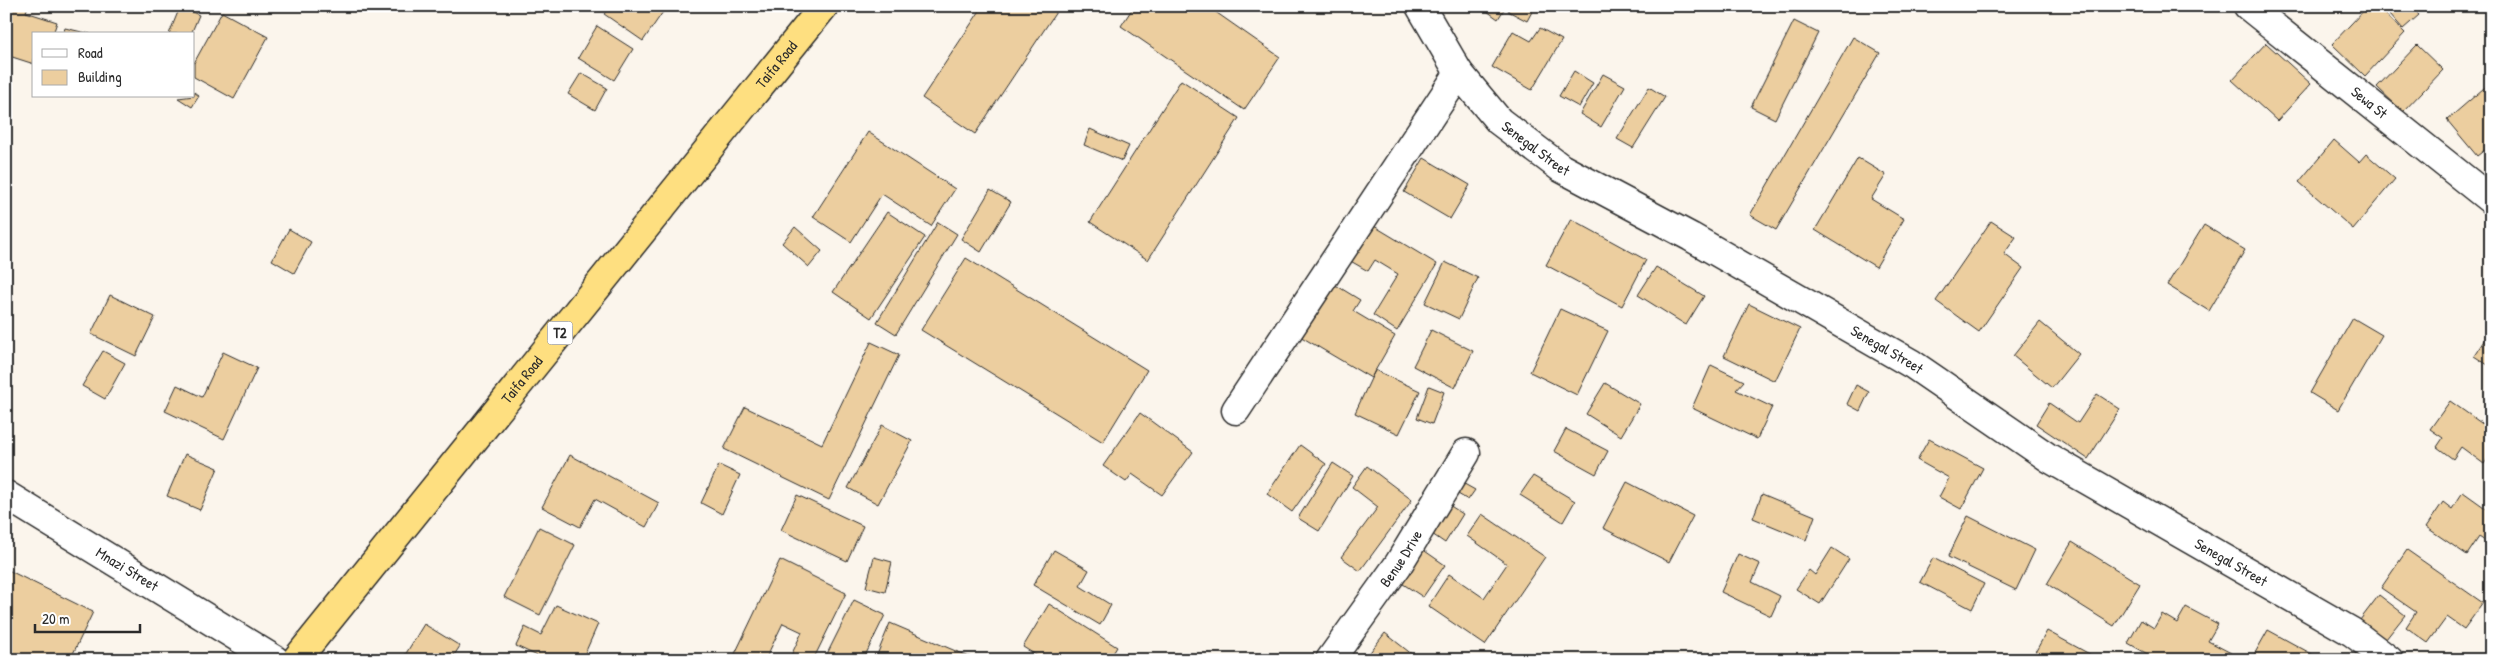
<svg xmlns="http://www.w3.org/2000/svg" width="2497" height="666" viewBox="0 0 2497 666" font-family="'Patrick Hand',sans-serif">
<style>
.building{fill:#ecce9f;stroke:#2b2b2b}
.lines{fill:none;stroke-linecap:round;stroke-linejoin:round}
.minor-casing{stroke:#2b2b2b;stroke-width:31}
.highway-casing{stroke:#2b2b2b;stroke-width:31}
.minor{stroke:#fff;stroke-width:28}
.highway{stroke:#fedf80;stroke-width:28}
.labels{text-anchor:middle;stroke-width:4.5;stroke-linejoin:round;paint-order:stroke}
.shield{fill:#fff;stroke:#6b6b6b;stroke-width:1}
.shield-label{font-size:14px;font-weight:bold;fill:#2b2b2b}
.street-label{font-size:15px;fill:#2b2b2b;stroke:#fff}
</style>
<rect width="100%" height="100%" fill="#fbf5ec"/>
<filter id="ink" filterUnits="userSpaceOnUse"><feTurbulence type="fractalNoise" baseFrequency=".02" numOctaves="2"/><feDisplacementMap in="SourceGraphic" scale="10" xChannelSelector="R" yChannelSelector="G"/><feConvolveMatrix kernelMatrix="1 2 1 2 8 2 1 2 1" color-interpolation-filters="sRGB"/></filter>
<g filter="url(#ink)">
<path class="building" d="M6,6H28L26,12L57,22L53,34H34V64L6,55Z
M610,6H667L643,41L604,14Z
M983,6H1060L975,134L922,98Z
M1134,6H1207L1280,57L1244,110L1121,26Z
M1480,6H1506L1498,19Z
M1511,6H1535L1527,21L1508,11Z
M2368,6H2377L2405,33L2365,76L2332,44Z
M2399,6H2411L2419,15L2403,29L2390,14Z
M180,7L199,15L191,34H169Z
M222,12L268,37L234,99L194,77V63Z
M1794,21L1818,33L1775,119L1751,107Z
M597,26L633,49L614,80L578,58Z
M65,28L90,34H63Z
M1540,28L1562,40L1532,90L1492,67L1513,31L1531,41Z
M1853,37L1880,53L1776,230L1750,215Z
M2266,43L2311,84L2277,121L2232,80Z
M2417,45L2443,70L2403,112L2377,87Z
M1574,71L1593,83L1579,107L1559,96Z
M581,73L607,88L595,110L568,94Z
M1603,74L1625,86L1601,127L1580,114Z
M1181,80L1239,118L1148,260L1090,222Z
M2491,82V145L2477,156L2447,120Z
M1649,87L1665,97L1633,148L1617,139Z
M194,92L199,96L192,107L178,98L194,96Z
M1090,129L1129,146L1122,161L1084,145Z
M868,132L955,189L931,226L882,194L851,242L813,217Z
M2334,140L2359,162L2366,154L2395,179L2353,229L2299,182Z
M1424,158L1470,185L1450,219L1404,192Z
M1858,158L1886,175L1871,199L1904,219L1876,267L1815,230Z
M990,190L1011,202L981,252L961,239Z
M887,212L925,237L871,318L833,292Z
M1571,219L1646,260L1622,306L1546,265Z
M1991,221L2016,237L2004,254L2023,268L1979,332L1936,301Z
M938,222L957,234L896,334L877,322Z
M1369,223L1437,264L1397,331L1373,315L1398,274L1375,260L1368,271L1347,259Z
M2204,225L2245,250L2209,311L2167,285Z
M795,227L822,251L809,267L782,243Z
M289,229L311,242L294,273L272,260Z
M966,258L1147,370L1103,442L921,330Z
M1445,262L1478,278L1459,319L1425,303Z
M1656,267L1704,296L1686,325L1638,295Z
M1329,281L1360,300L1353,311L1395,336L1371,378L1298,335Z
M110,295L155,317L136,356L91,334Z
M1749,304L1800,329L1775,381L1724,356Z
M1560,309L1608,331L1577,395L1530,372Z
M2353,318L2382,335L2338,410L2310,393Z
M2040,322L2079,354L2052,388L2013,356Z
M1431,330L1473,351L1455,388L1413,366Z
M2487,336L2491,339V367L2474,356Z
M871,342L899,355L829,500L724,449L745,407L822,444Z
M103,351L125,363L105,399L82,386Z
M223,352L257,368L224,439L165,411L177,385L202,397Z
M1711,365L1744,381L1736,390L1772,407L1757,439L1692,408Z
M1375,370L1420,391L1399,434L1355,413Z
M1605,383L1640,404L1621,436L1586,414Z
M1856,385L1869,392L1860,411L1847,404Z
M1429,386L1444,392L1432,424L1417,418Z
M2097,394L2120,409L2088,459L2036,424L2049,403L2078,423Z
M2450,401L2491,430V454L2484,464L2461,447L2453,459L2437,447L2443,438L2430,429Z
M1140,413L1193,452L1162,495L1132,474L1126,482L1103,466Z
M882,425L912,441L878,504L848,488Z
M1566,429L1608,451L1596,474L1554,451Z
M1929,439L1983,468L1961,509L1939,497L1949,478L1917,460Z
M1300,445L1326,464L1292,512L1267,494Z
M185,454L218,468L200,510L167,496Z
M570,455L659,503L646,527L595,499L580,527L542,507Z
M1333,463L1353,476L1319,531L1298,518Z
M719,465L740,475L722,514L701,503Z
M1367,466L1412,500L1360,571L1341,557L1378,507L1352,487Z
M1533,476L1575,501L1563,522L1520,495Z
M1459,481L1475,490L1468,500L1453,491Z
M1627,482L1693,516L1669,562L1603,528Z
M2463,492L2491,512V545L2479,537L2467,555L2426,527L2443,502L2452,509Z
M1762,494L1815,516L1806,540L1753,518Z
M797,495L863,526L847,561L781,530Z
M1449,505L1463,514L1445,543L1432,534Z
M1482,514L1545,557L1485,645L1428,606L1449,574L1484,598L1507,564L1467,536Z
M1968,516L2035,550L2016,590L1948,557Z
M539,527L575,545L540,615L504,597Z
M2072,542L2140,584L2114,626L2047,584Z
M1832,548L1849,559L1820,604L1796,589L1809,570L1815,575Z
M1422,549L1445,565L1423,597L1400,582Z
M1054,550L1089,570L1080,586L1111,605L1100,625L1033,585Z
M2407,550L2483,603L2464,629L2447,617L2428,643L2406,627L2416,612L2381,588Z
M1738,554L1760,564L1752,582L1780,596L1771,616L1721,592Z
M874,557L892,562L885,592L866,587Z
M1933,558L1984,584L1972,609L1920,582Z
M780,560L846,593L813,660H789L802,632L783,623L765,660H732Z
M6,569L93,612L70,660H6Z
M2379,595L2405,615L2382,644L2357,624Z
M854,600L885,615L863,660H824Z
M1049,604L1117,647L1109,660H1044L1023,647Z
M556,605L598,624L582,660H546L516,646L525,627L541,635Z
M2186,607L2218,624L2208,641L2231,653L2227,660H2158L2128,643L2141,620L2154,628L2162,614L2177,623Z
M890,623L972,658L971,660H875Z
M424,624L460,646L451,660H402Z
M2268,630L2321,659L2320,660H2251Z
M2047,631L2095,657L2093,660H2031Z
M1385,633L1418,659L1417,660H1364Z"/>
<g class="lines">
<defs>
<g id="minor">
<path id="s1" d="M1420,6L1459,73L1499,121L1561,168L1691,237L1912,364L2049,458L2352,632L2389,660"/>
<path id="s2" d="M2248,6L2491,200"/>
<path d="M1236,410L1459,73"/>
<path id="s3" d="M6,495L275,660"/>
<path id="s4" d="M1330,660L1398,565L1466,453"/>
</g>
<g id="highway">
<path id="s5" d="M296,660L824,6"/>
</g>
</defs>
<use href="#minor" class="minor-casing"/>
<use href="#highway" class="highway-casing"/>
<use href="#minor" class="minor"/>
<use href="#highway" class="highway"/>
</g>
</g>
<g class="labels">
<rect class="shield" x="547.5" y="321.5" width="25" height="23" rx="4"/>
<g class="shield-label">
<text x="560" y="338">T2</text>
</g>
<g class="street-label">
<text dy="5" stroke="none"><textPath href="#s5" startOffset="765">Taifa Road</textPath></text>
<text dy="5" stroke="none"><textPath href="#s2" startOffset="155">Sewa St</textPath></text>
<text dy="5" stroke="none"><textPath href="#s1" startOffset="186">Senegal Street</textPath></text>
<text dy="5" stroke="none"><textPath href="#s1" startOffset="591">Senegal Street</textPath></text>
<text dy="5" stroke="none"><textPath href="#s5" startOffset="360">Taifa Road</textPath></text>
<text dy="5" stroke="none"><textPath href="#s4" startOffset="124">Benue Drive</textPath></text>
<text dy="5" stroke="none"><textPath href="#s1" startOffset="996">Senegal Street</textPath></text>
<text dy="5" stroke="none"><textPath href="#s3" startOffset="142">Mnazi Street</textPath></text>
</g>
</g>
<rect width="2497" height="666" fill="none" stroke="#fff" stroke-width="25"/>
<rect x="12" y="12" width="2472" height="641" fill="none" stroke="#2b2b2b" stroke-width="2" filter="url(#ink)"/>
<rect x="32" y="32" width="162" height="65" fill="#ffffff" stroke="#aaaaaa"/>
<rect x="42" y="49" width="25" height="8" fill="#ffffff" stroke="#aaaaaa"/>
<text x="78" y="58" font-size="15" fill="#2b2b2b">Road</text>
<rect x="42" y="70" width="25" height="15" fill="#ecce9f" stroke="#aaaaaa"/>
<text x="78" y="82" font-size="15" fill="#2b2b2b">Building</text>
<path d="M35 624v8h105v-8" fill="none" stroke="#2b2b2b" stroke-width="2.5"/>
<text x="42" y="624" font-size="15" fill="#2b2b2b" stroke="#ffffff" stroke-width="4" paint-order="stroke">20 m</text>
</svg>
